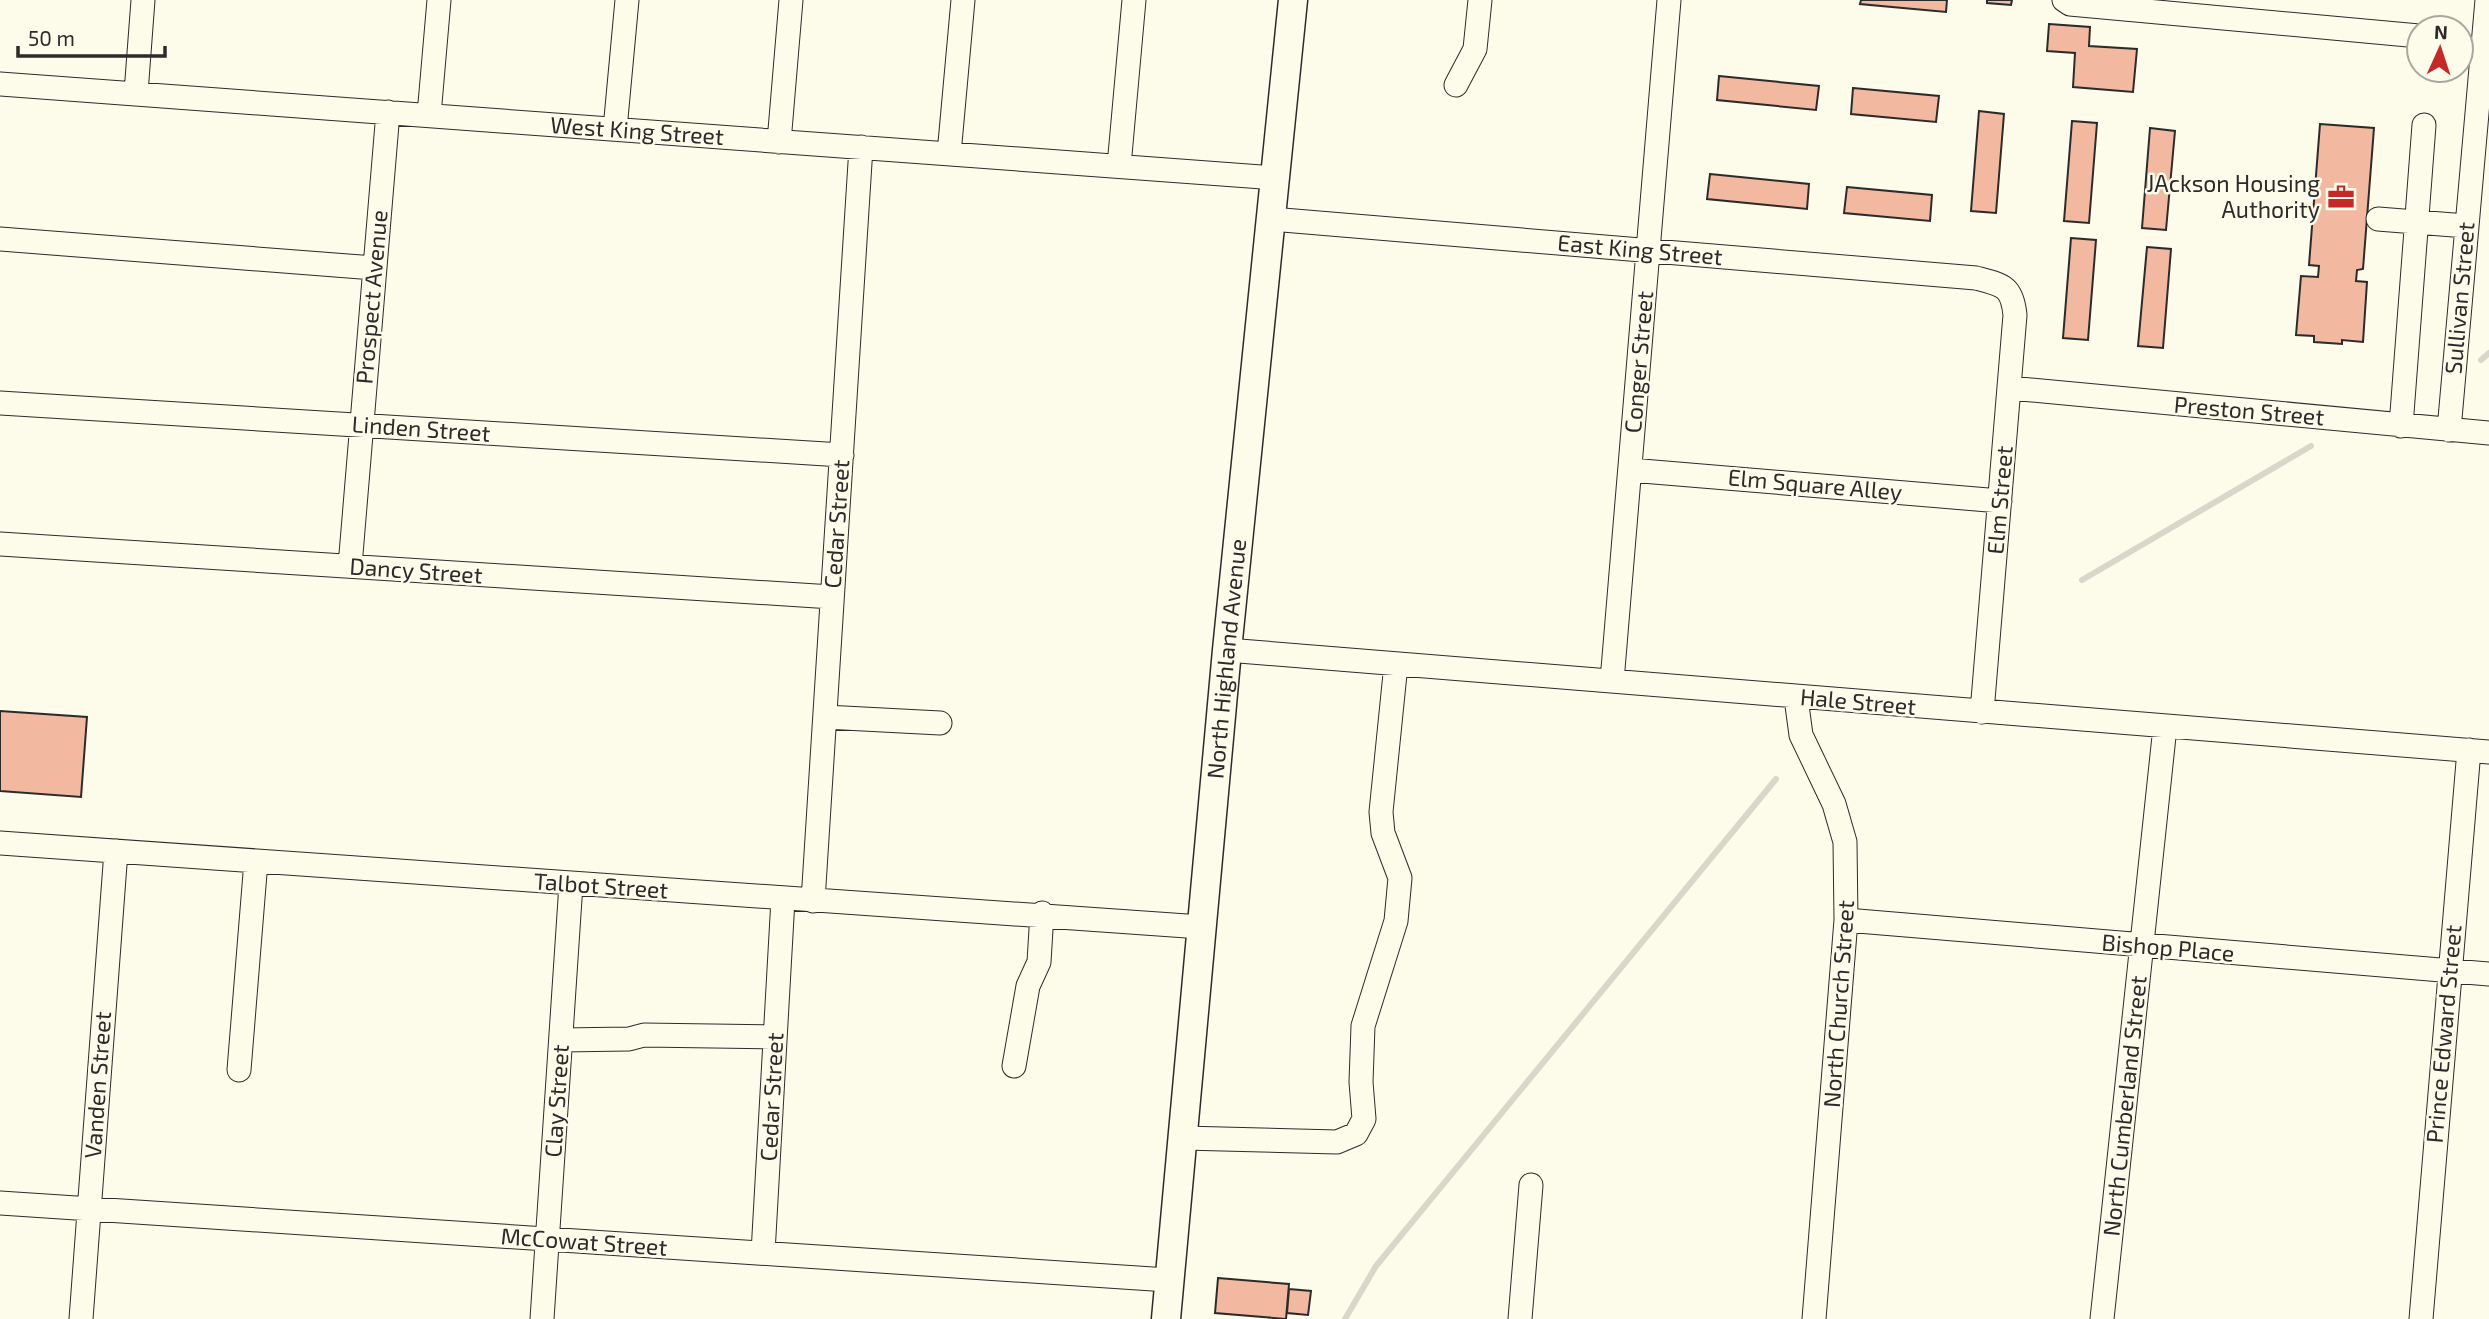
<svg xmlns="http://www.w3.org/2000/svg" width="2489" height="1319" viewBox="0 0 2489 1319" font-family="'Exo 2',sans-serif">
<style>
.lines{fill:none;stroke-linecap:round;stroke-linejoin:round}
.stream{stroke:#d8d7c9;stroke-width:6}
.building{fill:#f2b8a0;stroke:#2b2b2b;stroke-width:2}
.minor-casing{stroke:#2b2b2b;stroke-width:25}
.major-casing{stroke:#2b2b2b;stroke-width:31}
.minor{stroke:#fdfbea;stroke-width:23}
.major{stroke:#fdfbea;stroke-width:28}
.labels{text-anchor:middle;stroke-width:5;stroke-linejoin:round;paint-order:stroke}
.street-label{font-size:23px;fill:#2b2b2b;stroke:#fdfbea}
.poi-label{font-size:23px;fill:#2b2b2b;stroke:#fdfbea;text-anchor:end}
</style>
<rect width="100%" height="100%" fill="#fdfbea"/>
<g class="lines">
<path class="stream" d="M2481,360L2489,353
M2082,580L2311,446
M1345,1319L1376,1266L1776,779"/>
</g>
<path class="building" d="M1861,0H1947L1946,12L1860,4Z
M1987,0H2012L2011,5L1987,3Z
M2049,24L2090,27L2089,46L2137,49L2133,92L2073,87L2075,53L2047,51Z
M1719,76L1819,86L1816,110L1717,100Z
M1853,88L1939,96L1936,122L1851,114Z
M1979,111L2004,114L1996,213L1971,211Z
M2072,121L2097,123L2089,223L2064,221Z
M2320,124L2374,128L2363,269L2357,270L2356,281L2367,282L2363,342L2342,340V344L2314,342V336L2296,335L2301,276L2318,277L2319,266L2309,265Z
M2150,128L2175,131L2166,230L2142,228Z
M1710,174L1809,184L1807,209L1707,199Z
M1847,187L1932,195L1930,221L1844,213Z
M2071,238L2096,240L2088,340L2063,338Z
M2147,247L2171,249L2163,348L2138,346Z
M0,711L87,717L81,797L0,791Z
M1218,1278L1289,1284L1286,1319L1215,1313Z
M1289,1289L1311,1291L1308,1315L1287,1313Z"/>
<g class="lines">
<defs>
<path id="minor" d="M2064,0L2070,4L2419,36
M0,84L1275,178
M1456,85L1475,49L1480,0
M136,93L143,0
M429,115L439,0
M615,129L627,0
M779,142L791,0
M949,154L963,0
M1119,166L1134,0
M1271,219L1976,278C2003,285 2012,286 2015,315L1982,712
M2378,219L2466,226
M0,239L374,268
M2010,388L2489,433
M0,403L842,455
M2401,426L2424,125
M2449,430L2487,0
M1630,470L2000,501
M0,544L832,597
M350,566L388,112
M1227,650L2489,752
M1612,681L1669,0
M1796,698L1801,735L1834,804L1845,842L1846,920L1814,1319
M825,717L940,723
M0,843L1201,927
M813,901L861,147
M1846,920L2489,974
M561,1040L629,1039L644,1035L775,1037
M1014,1066L1028,986L1039,962L1042,913
M239,1070L256,861
M1183,1138L1337,1142L1356,1134L1364,1119L1361,1082L1363,1026L1396,921L1400,878L1383,833L1381,812L1396,664
M0,1203L1168,1280
M763,1253L783,899
M81,1319L116,851
M542,1319L571,884
M1520,1319L1531,1185
M2102,1319L2165,727
M2421,1319L2469,750"/>
<g id="major">
<path id="s1" d="M1166,1319L1227,650L1293,0"/>
</g>
</defs>
<use href="#minor" class="minor-casing"/>
<use href="#major" class="major-casing"/>
<use href="#minor" class="minor"/>
<use href="#major" class="major"/>
</g>
<defs>
<symbol id="office-bare" viewBox="-9 -9 18 18"><path d="M-6-3h4V-5.5h4V-3h4V5H-6ZM-1-4.5V-3h2v-1.5ZM-6 0V1H6V0Z" fill="#c62828" stroke="#fdfbea" stroke-width="2.5" paint-order="stroke"/></symbol>
</defs>
<g fill-rule="evenodd">
<use href="#office-bare" x="2322" y="178" width="38" height="38"/>
</g>
<g class="labels">
<g class="street-label">
<text transform="translate(637 131) rotate(4)" y="8">West King Street</text>
<text transform="translate(1640 250) rotate(5)" y="8">East King Street</text>
<text transform="translate(372 297) rotate(-85)" y="8">Prospect Avenue</text>
<text transform="translate(2460 298) rotate(-85)" y="8">Sullivan Street</text>
<text transform="translate(1639 362) rotate(-85)" y="8">Conger Street</text>
<text transform="translate(2249 411) rotate(5)" y="8">Preston Street</text>
<text transform="translate(421 429) rotate(4)" y="8">Linden Street</text>
<text transform="translate(1815 485) rotate(5)" y="8">Elm Square Alley</text>
<text transform="translate(2000 500) rotate(-85)" y="8">Elm Street</text>
<text transform="translate(837 524) rotate(-86)" y="8">Cedar Street</text>
<text transform="translate(416 571) rotate(4)" y="8">Dancy Street</text>
<text dy="8" stroke="none"><textPath href="#s1" startOffset="663">North Highland Avenue</textPath></text>
<text transform="translate(1858 702) rotate(5)" y="8">Hale Street</text>
<text transform="translate(601 886) rotate(4)" y="8">Talbot Street</text>
<text transform="translate(2168 948) rotate(5)" y="8">Bishop Place</text>
<text transform="translate(1839 1004) rotate(-86)" y="8">North Church Street</text>
<text transform="translate(2444 1034) rotate(-85)" y="8">Prince Edward Street</text>
<text transform="translate(98 1085) rotate(-86)" y="8">Vanden Street</text>
<text transform="translate(772 1097) rotate(-87)" y="8">Cedar Street</text>
<text transform="translate(557 1101) rotate(-86)" y="8">Clay Street</text>
<text transform="translate(2125 1106) rotate(-84)" y="8">North Cumberland Street</text>
<text transform="translate(584 1242) rotate(4)" y="8">McCowat Street</text>
</g>
<g class="poi-label">
<text x="2320" y="192">JAckson Housing<tspan x="2320" dy="26">Authority</tspan></text>
</g>
</g>
<g transform="translate(2440 49) rotate(3)"><circle r="33" fill="#fdfbea" stroke="#a9a89e" stroke-width="2"/>
<path d="M0-5L12 26L0 18L-12 26Z" fill="#c62828"/>
<text y="-10" font-size="19" font-weight="bold" text-anchor="middle" fill="#2b2b2b">N</text>
</g>
<path d="M18 46v10h147v-10" fill="none" stroke="#2b2b2b" stroke-width="3.5"/>
<text x="28" y="46" font-size="21" fill="#2b2b2b" stroke="#fdfbea" stroke-width="5" paint-order="stroke">50 m</text>
</svg>
